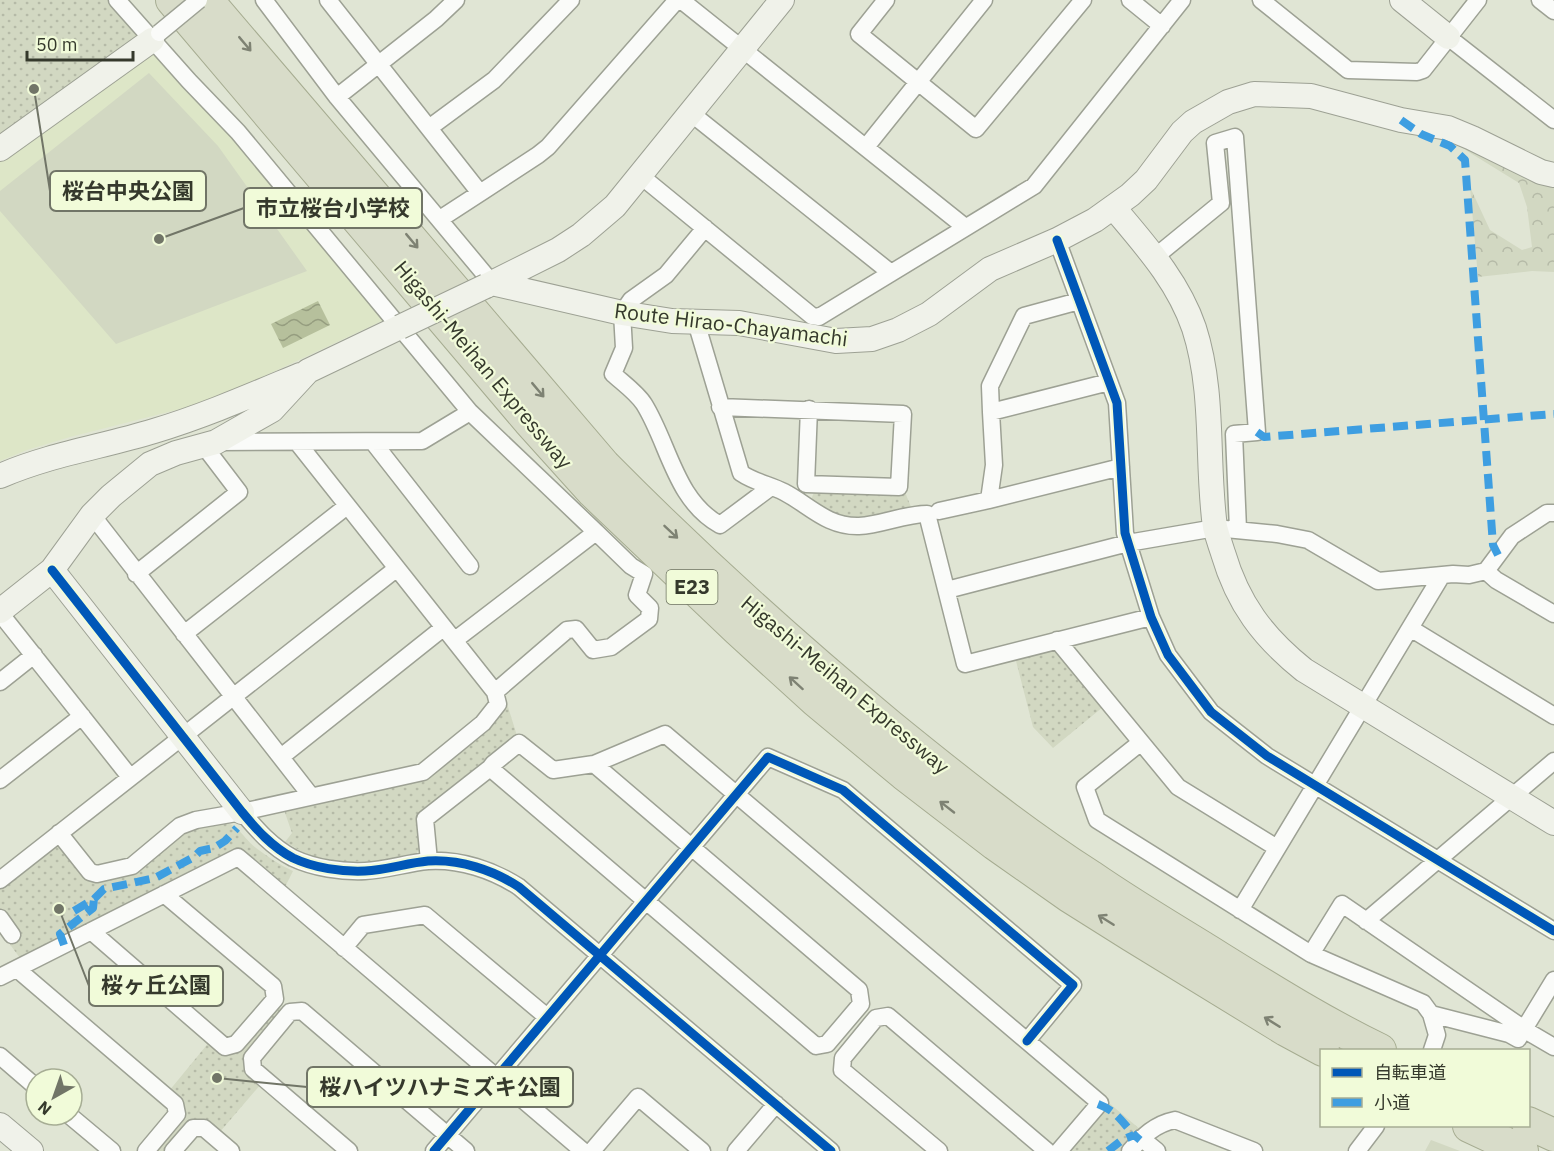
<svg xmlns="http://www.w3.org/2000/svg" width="1554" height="1151" viewBox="0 0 1554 1151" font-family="'IBM Plex Sans','Noto Sans JP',sans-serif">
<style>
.built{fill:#dde6c7}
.green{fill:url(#green-dots)}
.forest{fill:url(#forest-crowns)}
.pitch{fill:#d2d8c2}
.water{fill:url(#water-waves)}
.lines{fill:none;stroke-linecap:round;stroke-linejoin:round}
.street-casing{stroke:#9da194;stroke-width:19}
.secondary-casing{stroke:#9da194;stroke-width:26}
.highway-casing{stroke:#a6ac91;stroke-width:34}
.street{stroke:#fafbf9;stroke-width:16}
.secondary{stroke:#f0f2ea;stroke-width:24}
.highway{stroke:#d8dcc9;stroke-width:32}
.street-bridge-casing{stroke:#9da194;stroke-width:19;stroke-linecap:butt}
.secondary-bridge-casing{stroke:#9da194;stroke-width:26;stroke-linecap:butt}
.street-bridge{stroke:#fafbf9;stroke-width:16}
.secondary-bridge{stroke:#f0f2ea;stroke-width:24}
.quiet{stroke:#3e9ee1;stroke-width:8;stroke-dasharray:15 8;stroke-linecap:butt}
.cycleway-casing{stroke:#f1fbd9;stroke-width:13}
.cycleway{stroke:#0057b8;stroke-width:9}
.oneway{stroke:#7e8273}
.labels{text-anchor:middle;stroke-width:4.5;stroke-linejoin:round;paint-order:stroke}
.shield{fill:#f1fbd9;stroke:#6d7360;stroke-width:1.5}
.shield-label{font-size:20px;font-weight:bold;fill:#35392c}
.street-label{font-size:21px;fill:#35392c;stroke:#f1fbd9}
.leader{fill:none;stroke:#717567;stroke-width:2}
.callout-dot{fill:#717567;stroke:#f1fbd9;stroke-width:2}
.callout{fill:#f1fbd9;stroke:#717567;stroke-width:2}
.callout-label{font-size:22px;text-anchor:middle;font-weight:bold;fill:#35392c}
</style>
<defs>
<pattern id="green-dots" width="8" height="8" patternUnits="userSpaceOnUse" patternTransform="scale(1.5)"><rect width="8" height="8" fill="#d2d8c2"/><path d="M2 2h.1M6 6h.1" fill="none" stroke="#b5baa7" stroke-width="1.8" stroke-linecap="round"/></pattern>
<pattern id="forest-crowns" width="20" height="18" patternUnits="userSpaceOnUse" patternTransform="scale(1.5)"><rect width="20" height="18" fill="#d2d8c2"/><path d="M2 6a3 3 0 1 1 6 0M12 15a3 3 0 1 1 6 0" fill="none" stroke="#b5baa7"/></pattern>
<pattern id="water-waves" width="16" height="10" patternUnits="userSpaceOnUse" patternTransform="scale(1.5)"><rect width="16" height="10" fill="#b6c09c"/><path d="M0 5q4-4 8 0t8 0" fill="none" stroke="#959d7f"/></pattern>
</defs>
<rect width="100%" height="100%" fill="#e0e5d4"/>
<path class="built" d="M155,52L232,135L384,320L252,382L188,407L70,437L27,450L0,461V158Z"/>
<path class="green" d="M0,0H108L137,33L136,41L0,137Z
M815,490L905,492L911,507C869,518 850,528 810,502Z
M1050,648L1057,651L1103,707L1053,748L1033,727L1016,661L1019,656Z
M505,697L518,739L419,816L422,846L415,855C380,861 345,866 310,855C301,852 293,846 285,842L292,833L284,810L427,777Z
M220,821C238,823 243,838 256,848C268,857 280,865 293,871L285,887L238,848L20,958L0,931V887L54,845L61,846L98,880L183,831Z
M276,1004L285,1012L246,1057L261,1084L219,1133L204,1121L167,1151H152L183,1114L169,1091L210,1041L224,1052Z
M1109,1103L1141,1130L1123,1151H1068Z"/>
<path class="forest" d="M1466,144L1554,184V272L1532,271L1478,277L1470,187L1490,230L1522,250L1532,247L1527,207L1519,183L1459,146Z
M1431,1140L1460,1151H1425Z"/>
<path class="pitch" d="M149,73L218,146L307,271L116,344L0,211V191Z"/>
<path class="water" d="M318,301L330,325L283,348L271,324Z"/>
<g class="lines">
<defs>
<path id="street" d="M117,0L189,81L238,132L470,412L596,532L455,640
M264,0L337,97L492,283
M328,0L480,193L538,155L548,147L677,0
M681,0L965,227
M886,0L859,34L976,129L1083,0
M1130,0L1162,26
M1261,0L1348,70L1417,72L1423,70L1478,0
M1540,0L1554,11
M1448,37L1554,120
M337,97L436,19L456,0
M692,114L891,273
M429,128L494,80L571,0
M866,147L984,0
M641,176L812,316L819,317L1034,186L1182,0
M440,219L480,193
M705,228L666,275L631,300L622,313L624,348L613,374C623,383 637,393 644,404C669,444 675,500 720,525L771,487
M1057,240L1117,403L1125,533L1151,617L1168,655L1211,712L1267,756L1554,931
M1155,257L1221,203L1215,143L1235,137L1257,432L1234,434L1238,529
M696,322L741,473C754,482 770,485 784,492C809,505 827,527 859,526C882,525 904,514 927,514L965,664L1151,617
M1109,382L991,412L994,465L989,500L1121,467
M720,407L903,414L899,487L806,484L809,409
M991,412L990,386L1024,316L1079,301
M217,442L422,441L470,412
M373,442L470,566
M939,511L989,500
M92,515L311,796
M1486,571L1496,580L1554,614
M136,574L239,492L204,446
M947,590L1128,543L1215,528L1277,534L1308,540L1378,581L1453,574L1469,575L1486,571L1512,536L1547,513H1554
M0,613L130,777
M1410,628L1554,716
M184,634L347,506
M1057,640L1178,787L1277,848
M0,682L34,655
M495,692L567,630L576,629L593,650L611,647L649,619L650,608L637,595L644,574L631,566L596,532
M1140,743L1085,787L1097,820L1311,954L1423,1003L1431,1014L1437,1035L1432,1050
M281,757L443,628
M490,768L816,1046L827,1044L861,1004L859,990L594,764
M0,780L82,716
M242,812C257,830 272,847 293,858C314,868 342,872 365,871C386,870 407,863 428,861C460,859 493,870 519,887L831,1151
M59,833L90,872L97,874L132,866L180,826L196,820L242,812L423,772L483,723L498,704L495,692L297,442
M429,861L425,819L490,768L493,764L519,743L553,770L594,764L665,734L1100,1103L1059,1151
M0,880L396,569
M1240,910L1442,575
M0,918L12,935
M1366,921L1554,761
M91,931L225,1047L236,1044L275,999L273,986L164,894
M344,948L363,925L425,915L547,1017
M1311,954L1342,904L1530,1033L1554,1047
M17,969L175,1104L177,1114L146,1151
M0,977L238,857L583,1151
M1431,1014L1509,1034L1518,1039L1554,980
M0,1056L36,1087
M69,1115L112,1151
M1141,1138L1157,1151
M173,1151L193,1128H204L231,1151
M349,1151L253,1069L252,1058L290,1012L302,1011L466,1151
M434,1151L768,757L843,790L1073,985L1027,1041
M592,1151L638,1097L702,1151
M736,1151L776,1104
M939,1151L842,1070L843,1058L876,1018L888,1016L1047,1151
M1130,1151C1143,1136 1155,1124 1175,1120L1254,1151
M1357,1151L1376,1126"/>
<path id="secondary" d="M1402,0L1448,37
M0,149L152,40
M1114,208C1145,245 1178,281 1194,328C1215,393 1206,461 1215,527C1217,535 1220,544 1223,553C1238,604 1263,637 1304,670L1554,823
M492,283L622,313L672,321L739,323L836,341L872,339L898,330L929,314L990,269L1057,240L1095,220L1130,195L1146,180L1182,132L1193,122L1228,102L1254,94L1311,96L1401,120L1448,128L1472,138L1541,172L1554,175
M486,286L558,250L581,235L615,206L782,0
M0,476C51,454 102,447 154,431C204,416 252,395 300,375
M52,570L242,812
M0,611L52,570L92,515L111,496L150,464L176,453L216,442L272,410L308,371L400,327
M0,1125L31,1151"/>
<path id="highway" d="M172,0L529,421L593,492L738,630L816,701L904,774L995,844L1069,896L1131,935L1286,1030L1323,1050
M207,0L604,465C695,557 790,643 890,726C954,778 1020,831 1090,876C1126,901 1164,924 1202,947C1260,983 1318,1020 1380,1050
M1528,1123L1554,1135
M1469,1126L1522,1151"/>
</defs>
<use href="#street" class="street-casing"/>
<use href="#secondary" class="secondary-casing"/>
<use href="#highway" class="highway-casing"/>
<use href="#street" class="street"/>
<use href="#secondary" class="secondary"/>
<use href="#highway" class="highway"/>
<defs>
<path id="street-bridge" d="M159,33L199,0"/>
<path id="secondary-bridge" d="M400,327L486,286"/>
</defs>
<use href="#street-bridge" class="street-bridge-casing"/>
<use href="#secondary-bridge" class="secondary-bridge-casing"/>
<use href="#street-bridge" class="street-bridge"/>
<use href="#secondary-bridge" class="secondary-bridge"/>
<path class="quiet" d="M1401,120L1421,134L1450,146L1465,160L1493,545L1498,555
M1257,432L1264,437L1554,414
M74,911L94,899L104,889L155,878L194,857L200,851L214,848L225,841L237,828
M64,945L60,934L93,908L94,899
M1098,1104C1121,1113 1123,1126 1140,1140
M1108,1151L1122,1140L1134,1135"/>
<defs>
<path id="cycleway" d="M1057,240L1117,403L1125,533L1151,617L1168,655L1211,712L1267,756L1554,931
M52,570L242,812C257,830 272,847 293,858C314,868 342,872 365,871C386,870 407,863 428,861C460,859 493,870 519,887L831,1151
M434,1151L768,757L843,790L1073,985L1027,1041"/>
</defs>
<use href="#cycleway" class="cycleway-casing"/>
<use href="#cycleway" class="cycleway"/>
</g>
<defs><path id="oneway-shaft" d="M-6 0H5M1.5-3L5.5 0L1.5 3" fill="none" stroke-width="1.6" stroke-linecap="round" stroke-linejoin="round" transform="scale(1.5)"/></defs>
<g class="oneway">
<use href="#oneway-shaft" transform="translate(245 44) rotate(50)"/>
<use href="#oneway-shaft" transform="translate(412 241) rotate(50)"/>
<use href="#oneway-shaft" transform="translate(538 390) rotate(50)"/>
<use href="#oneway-shaft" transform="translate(671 532) rotate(43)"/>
<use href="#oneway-shaft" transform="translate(796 683) rotate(-138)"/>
<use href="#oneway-shaft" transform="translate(947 807) rotate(-142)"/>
<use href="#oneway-shaft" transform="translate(1106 920) rotate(-148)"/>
<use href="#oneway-shaft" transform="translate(1272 1022) rotate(-148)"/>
</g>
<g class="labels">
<rect class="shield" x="666.5" y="570" width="51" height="34" rx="4.5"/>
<g class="shield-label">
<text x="692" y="594">E23</text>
</g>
<g class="street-label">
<text transform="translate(731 325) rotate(7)" y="7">Route Hirao-Chayamachi</text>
<text transform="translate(483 365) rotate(50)" y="7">Higashi-Meihan Expressway</text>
<text transform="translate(845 685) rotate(40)" y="7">Higashi-Meihan Expressway</text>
</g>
</g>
<path class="leader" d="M34 89L50 191M159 239L244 208M59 909L89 986M217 1078L307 1087"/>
<g class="callout-dot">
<circle cx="34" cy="89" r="6"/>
<circle cx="159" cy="239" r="6"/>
<circle cx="59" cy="909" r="6"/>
<circle cx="217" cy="1078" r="6"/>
</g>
<g class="callout">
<rect x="50" y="171" width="156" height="40" rx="6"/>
<rect x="244" y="188" width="178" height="40" rx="6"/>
<rect x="89" y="966" width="134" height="40" rx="6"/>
<rect x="307" y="1067" width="266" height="40" rx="6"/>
</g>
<g class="callout-label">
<text x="128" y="199">桜台中央公園</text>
<text x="333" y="216">市立桜台小学校</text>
<text x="156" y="993">桜ヶ丘公園</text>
<text x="440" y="1095">桜ハイツハナミズキ公園</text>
</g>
<rect x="1320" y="1049" width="210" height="78" fill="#f1fbd9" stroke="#a6ad94" stroke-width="1.5"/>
<rect x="1332" y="1068" width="30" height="9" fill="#0057b8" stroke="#a6ad94" stroke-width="1.5"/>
<text x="1374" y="1079" font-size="18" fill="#35392c">自転車道</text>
<rect x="1332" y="1098" width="30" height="9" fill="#3e9ee1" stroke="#a6ad94" stroke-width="1.5"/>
<text x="1374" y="1109" font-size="18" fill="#35392c">小道</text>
<g transform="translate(54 1097) rotate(220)"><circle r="28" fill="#f1fbd9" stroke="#a6ad94" stroke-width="1.5"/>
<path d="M0-4.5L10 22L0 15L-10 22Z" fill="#717567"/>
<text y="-9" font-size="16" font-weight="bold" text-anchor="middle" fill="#35392c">N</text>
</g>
<path d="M27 51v9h106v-9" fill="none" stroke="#35392c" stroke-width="3"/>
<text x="36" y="51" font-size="18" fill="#35392c" stroke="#f1fbd9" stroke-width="4.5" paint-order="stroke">50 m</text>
</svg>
